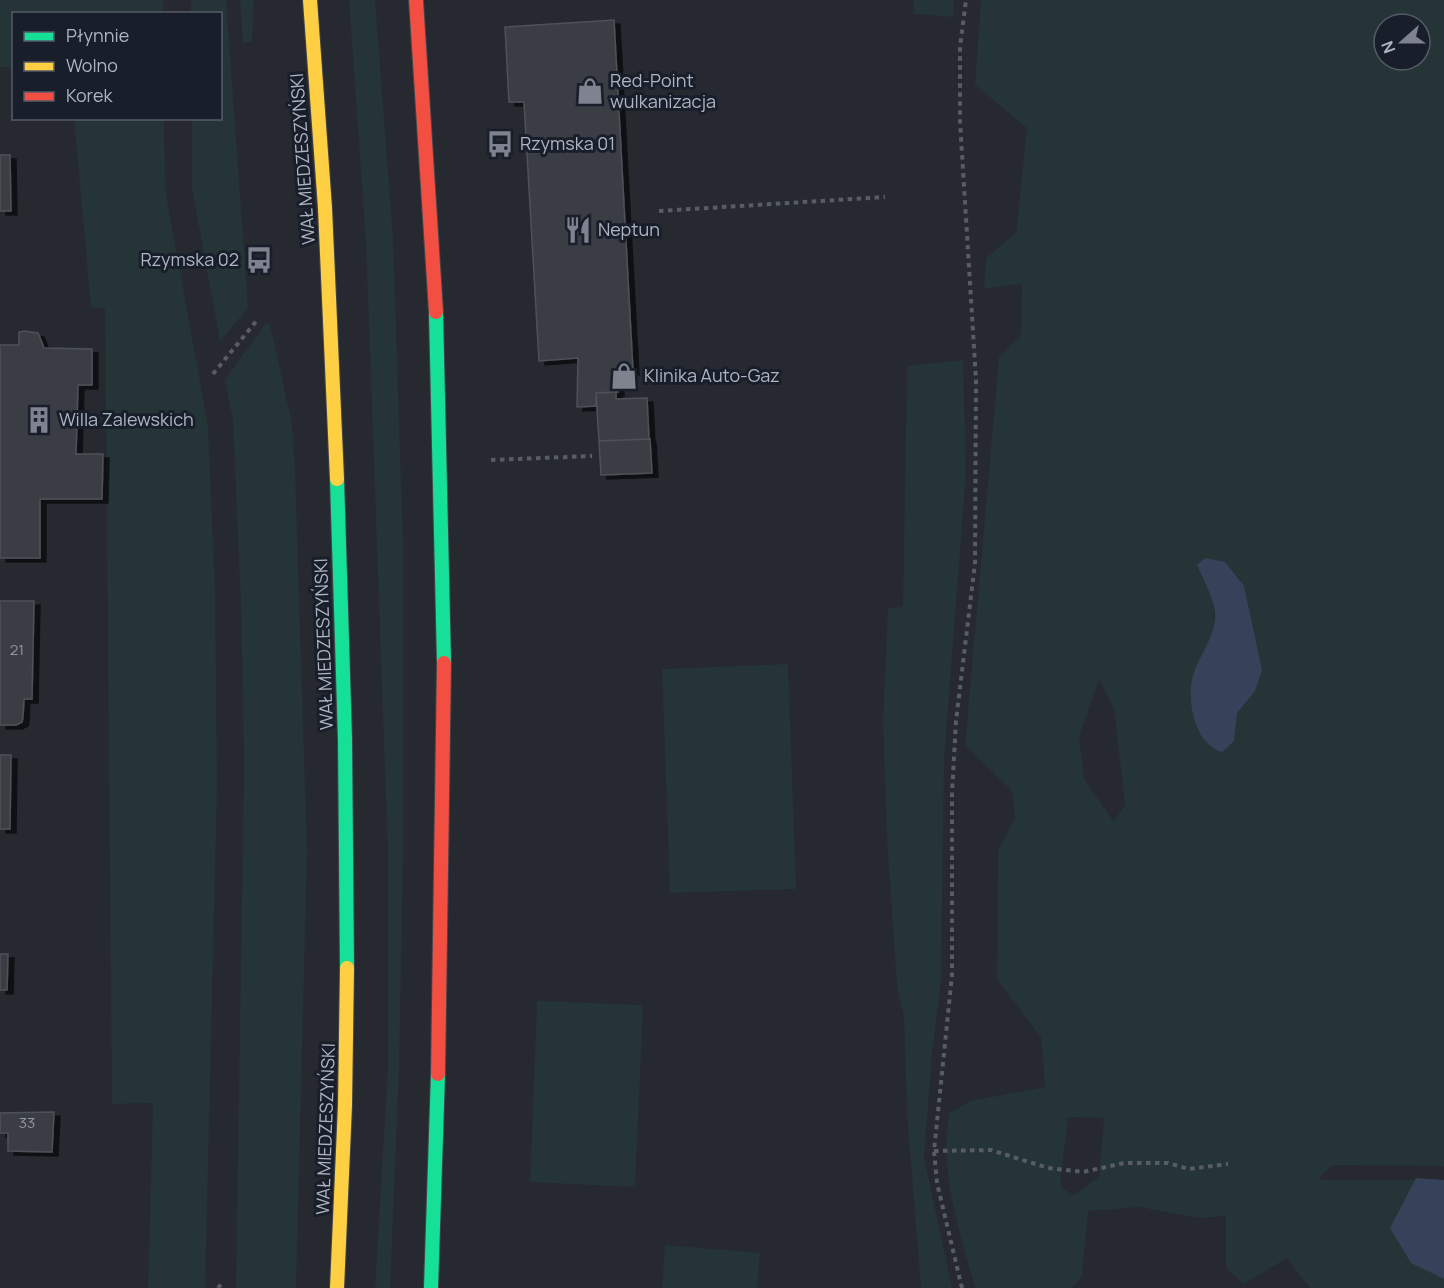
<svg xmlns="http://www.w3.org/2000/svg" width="1444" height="1288" viewBox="0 0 1444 1288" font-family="Manrope,sans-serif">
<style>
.green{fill:#253437;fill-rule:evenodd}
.water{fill:#354259}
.building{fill:#3b3e44;stroke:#4d5158;stroke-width:1.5;filter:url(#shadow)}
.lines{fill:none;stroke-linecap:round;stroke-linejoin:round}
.fast-casing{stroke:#43454b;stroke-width:16}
.slow-casing{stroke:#43454b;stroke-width:16}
.jam-casing{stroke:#43454b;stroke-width:16}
.path{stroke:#585c63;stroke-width:4;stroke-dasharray:4.5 4.5;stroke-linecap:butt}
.fast{stroke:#16e098;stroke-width:14}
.slow{stroke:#ffcf43;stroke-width:14}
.jam{stroke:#f24e42;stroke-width:14}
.labels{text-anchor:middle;stroke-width:6;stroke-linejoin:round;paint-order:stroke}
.number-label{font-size:15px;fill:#9196a2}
.poi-label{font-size:18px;fill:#aeb4c2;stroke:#191f2a;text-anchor:start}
.street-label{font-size:18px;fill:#aeb4c2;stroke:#191f2a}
</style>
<defs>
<filter id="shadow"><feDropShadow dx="6" dy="4" stdDeviation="0" flood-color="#0009"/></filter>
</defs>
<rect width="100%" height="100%" fill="#262930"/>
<path class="green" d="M0,0H163V13L14,14L13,67H0Z
M191,0H226L248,308L220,341L192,188V119L220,118V14L191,13Z
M240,0H254L252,42L243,43Z
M349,0H375L393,238L403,544V854L399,1071L390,1288H375L388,1065V854L366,243Z
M913,0H954L953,17L914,14Z
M981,0H1444V1166L1332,1165L1319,1178L1323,1180H1444L1411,1262L1444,1279V1288H1310L1287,1258L1244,1284L1226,1268V1216L1200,1218L1139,1207L1088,1211L1082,1276L1072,1288H975C959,1228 939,1175 949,1113L971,1101L1045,1087L1041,1037L997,980L998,851L1015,818L1012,791L965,745L999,357L1021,336L1022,283L984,289L986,258L1016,233L1027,128L975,85ZM1384,24H1420V60H1384ZM1212,602L1255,691L1237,713L1234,741L1198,662C1208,642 1219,625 1212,602ZM1099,680L1114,709L1125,804L1114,822L1084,779L1079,736ZM1068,1117L1104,1118L1099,1177L1072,1196L1060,1185Z
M74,119H164L165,189L208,426L215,591L217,785L205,1288H148L153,1103L112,1104L105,309L91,307Z
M266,323L270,325L292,424L295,469L307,852L296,1288H236L244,763L241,606L233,421L225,380Z
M963,360L966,472L944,760L941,982L932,1053L924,1157L952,1288H921L907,1115L904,1017L897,986L887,841L883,720L888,608L903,607L907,366Z
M788,664L796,889L670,893L662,669Z
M537,1001L643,1005L635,1187L530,1182Z
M665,1245L760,1253L757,1288H662Z"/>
<path class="water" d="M1205,558L1225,562L1244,586L1262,670L1255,691L1237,713L1234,741L1222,752C1198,745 1189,711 1191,687C1193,661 1214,642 1215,617C1216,601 1203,579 1197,565Z
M1416,1178L1444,1180V1279L1411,1263L1390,1228Z"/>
<path class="building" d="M614,20L633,371L618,372V392L596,393V406L577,407L578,358L539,361L524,102H509L505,27Z
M0,155H10L11,211H0Z
M24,331L38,333L44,348L92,349V385H78L76,454H103L102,499H40V558H0V345H19V332Z
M616,392V399L647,398L649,439L599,441L596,393Z
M650,439L652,473L601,475L599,441Z
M0,601H34L32,699H24L23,717L22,722L16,725H0Z
M0,755H11L10,829H0Z
M0,954H8L7,990H0Z
M54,1112L52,1152L8,1151V1133H0V1113Z"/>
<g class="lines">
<defs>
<path id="fast" d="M436,312L444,663
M337,479L345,739L347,968
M431,1288L438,1074"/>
<path id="slow" d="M310,0L325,208L337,479
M337,1288L345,1105L347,968"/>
<path id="jam" d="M416,0L436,312
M438,1074L444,663"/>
</defs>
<use href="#fast" class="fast-casing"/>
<use href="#slow" class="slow-casing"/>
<use href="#jam" class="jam-casing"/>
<path class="path" d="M659,211L885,197
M213,374L258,319
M491,460L592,456
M934,1151L991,1150L1048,1168L1083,1172L1124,1163H1168L1189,1169L1228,1164
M218,1288L223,1282
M962,1288L937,1183L934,1151L952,975V793L956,721L975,563L976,380L960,121V47L966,0"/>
<use href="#fast" class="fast"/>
<use href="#slow" class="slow"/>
<use href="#jam" class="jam"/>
</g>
<defs>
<symbol id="shop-bare" viewBox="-9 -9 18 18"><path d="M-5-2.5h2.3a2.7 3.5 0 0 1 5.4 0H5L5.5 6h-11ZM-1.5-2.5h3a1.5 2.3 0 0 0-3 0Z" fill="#7e838f" stroke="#191f2a" stroke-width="2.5" paint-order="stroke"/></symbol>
<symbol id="bus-bare" viewBox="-9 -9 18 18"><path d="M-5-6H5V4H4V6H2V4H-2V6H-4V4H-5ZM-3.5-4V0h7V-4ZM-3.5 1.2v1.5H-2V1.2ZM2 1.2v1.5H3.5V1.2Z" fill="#7e838f" stroke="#191f2a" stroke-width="2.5" paint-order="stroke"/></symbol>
<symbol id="restaurant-bare" viewBox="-9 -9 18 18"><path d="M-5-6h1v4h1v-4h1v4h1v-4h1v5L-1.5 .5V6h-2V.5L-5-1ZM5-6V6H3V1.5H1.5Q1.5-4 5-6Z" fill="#7e838f" stroke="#191f2a" stroke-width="2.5" paint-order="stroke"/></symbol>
<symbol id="building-bare" viewBox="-9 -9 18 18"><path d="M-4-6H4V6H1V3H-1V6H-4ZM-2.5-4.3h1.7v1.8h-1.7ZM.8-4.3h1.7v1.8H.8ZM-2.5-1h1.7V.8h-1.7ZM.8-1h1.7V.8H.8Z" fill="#7e838f" stroke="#191f2a" stroke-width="2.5" paint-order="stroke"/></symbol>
</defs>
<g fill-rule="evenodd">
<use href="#shop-bare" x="571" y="72" width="38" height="38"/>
<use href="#bus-bare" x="481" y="125" width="38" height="38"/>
<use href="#restaurant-bare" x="559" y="211" width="38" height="38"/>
<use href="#bus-bare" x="240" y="241" width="38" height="38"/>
<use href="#shop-bare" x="605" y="357" width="38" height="38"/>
<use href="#building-bare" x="20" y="401" width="38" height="38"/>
</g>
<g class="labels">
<g class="number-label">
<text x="17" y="655">21</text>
<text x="27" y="1128">33</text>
</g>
<g class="poi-label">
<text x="610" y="87">Red-Point<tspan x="610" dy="21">wulkanizacja</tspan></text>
<text x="520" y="150">Rzymska 01</text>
<text x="598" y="236">Neptun</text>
<text x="239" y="266" text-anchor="end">Rzymska 02</text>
<text x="644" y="382">Klinika Auto-Gaz</text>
<text x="59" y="426">Willa Zalewskich</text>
</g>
<g class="street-label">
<text transform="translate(303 159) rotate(-94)" y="6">WAŁ MIEDZESZYŃSKI</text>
<text transform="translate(324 644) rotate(-92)" y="6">WAŁ MIEDZESZYŃSKI</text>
<text transform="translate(326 1129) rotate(-88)" y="6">WAŁ MIEDZESZYŃSKI</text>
</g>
</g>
<rect x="12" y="12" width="210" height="108" fill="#191f2a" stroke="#555b67" stroke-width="1.5"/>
<rect x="24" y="32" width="30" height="9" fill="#16e098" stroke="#555b67" stroke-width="1.5"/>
<text x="66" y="42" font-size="18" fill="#aeb4c2">Płynnie</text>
<rect x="24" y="62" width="30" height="9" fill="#ffcf43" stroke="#555b67" stroke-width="1.5"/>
<text x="66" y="72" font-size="18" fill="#aeb4c2">Wolno</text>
<rect x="24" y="92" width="30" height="9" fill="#f24e42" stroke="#555b67" stroke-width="1.5"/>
<text x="66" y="102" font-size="18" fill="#aeb4c2">Korek</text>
<g transform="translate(1402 42) rotate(249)"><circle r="28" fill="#191f2a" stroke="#555b67" stroke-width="1.5"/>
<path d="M0-4.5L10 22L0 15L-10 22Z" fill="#7e838f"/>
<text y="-9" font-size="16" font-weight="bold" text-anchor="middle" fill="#aeb4c2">N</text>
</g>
</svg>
